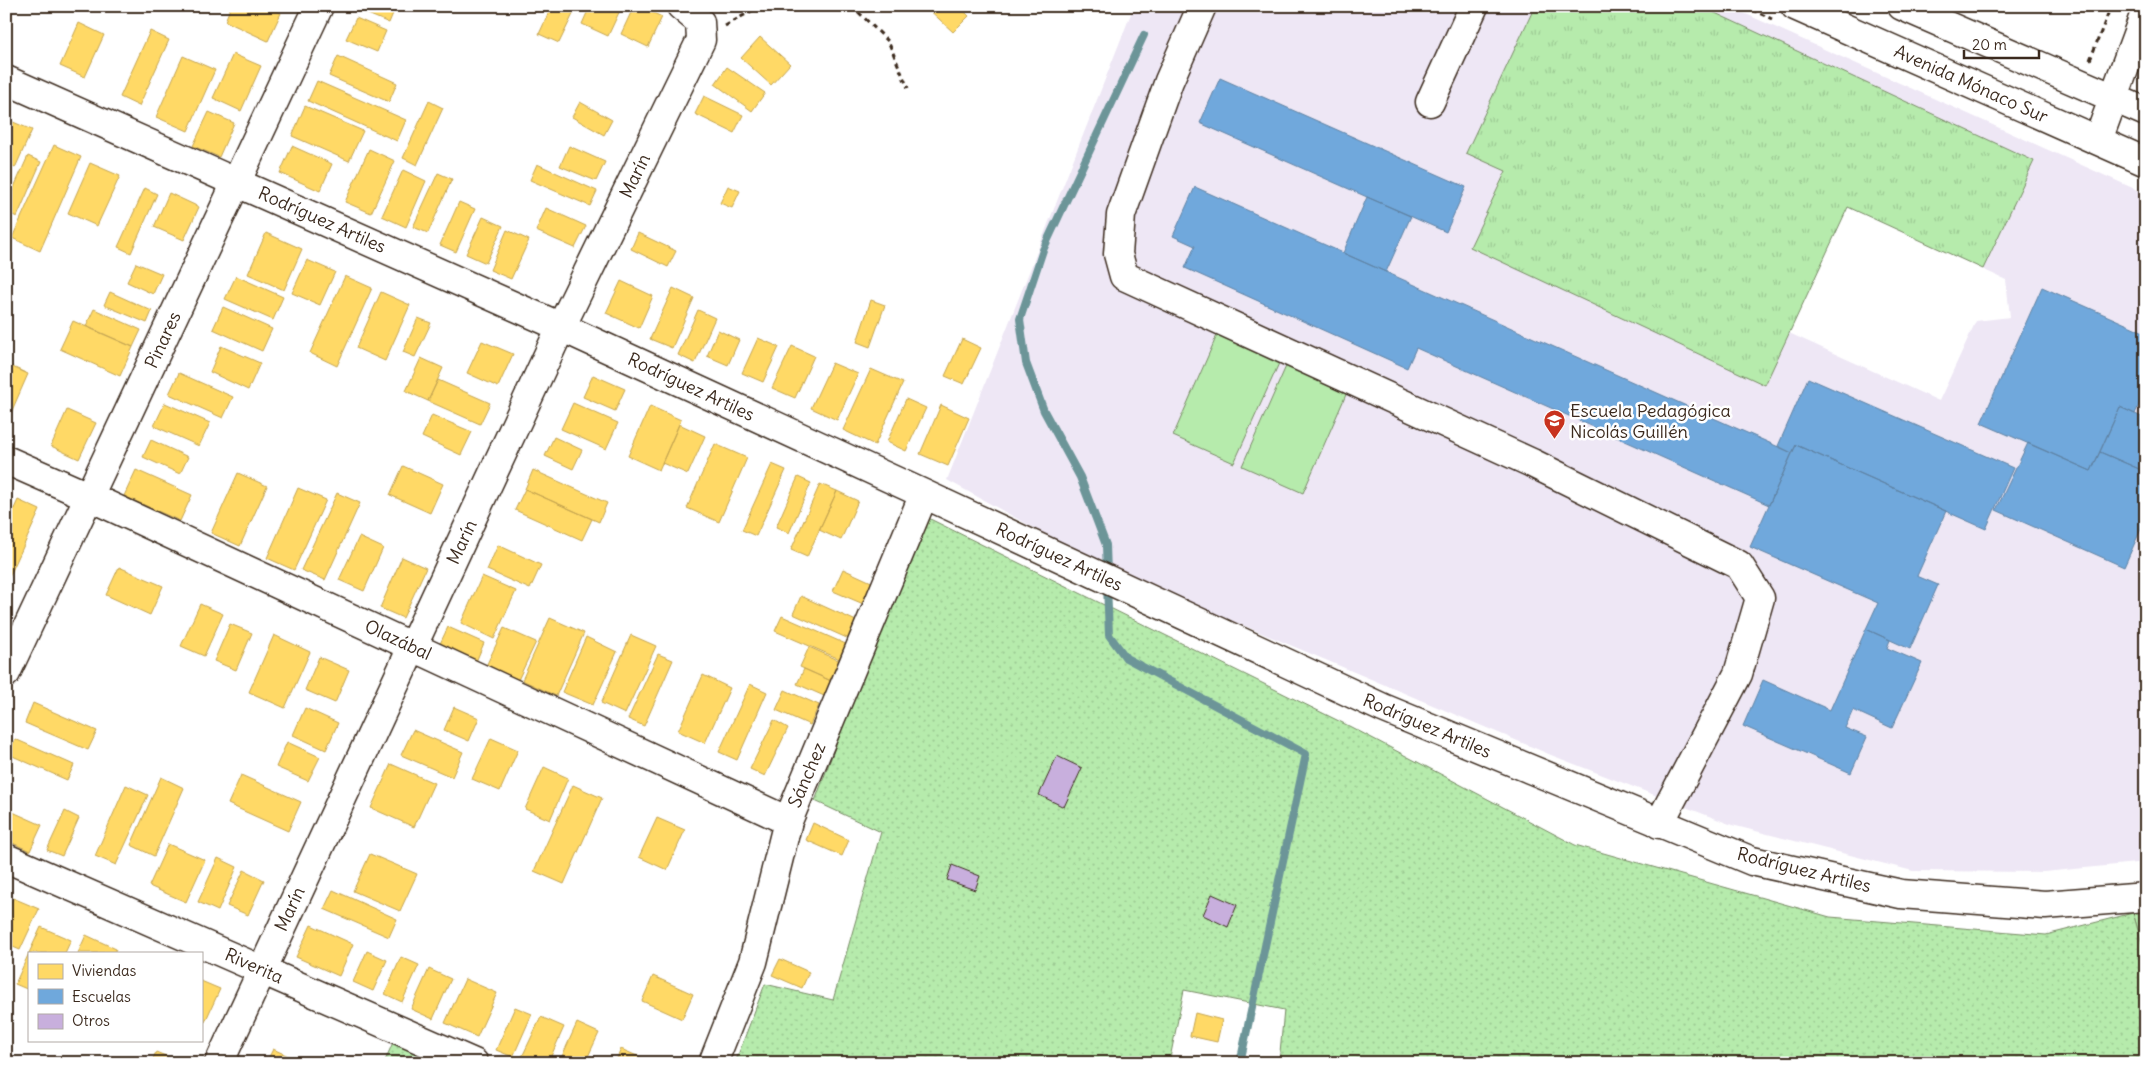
<svg xmlns="http://www.w3.org/2000/svg" width="2152" height="1069" viewBox="0 0 2152 1069" font-family="Delius,sans-serif">
<style>
.built{fill:#eee7f5;fill-rule:evenodd}
.grass{fill:url(#grass-tufts);stroke:#788a65}
.park{fill:url(#park-crowns);stroke:#788a65}
.garden{fill:url(#garden-dots);stroke:#788a65}
.pitch{fill:#b6ebac;stroke:#788a65}
.homes{fill:#ffd966;stroke:#c4a450}
.schools{fill:#6fa8dc;stroke:#5f82a3}
.lines{fill:none;stroke-linecap:round;stroke-linejoin:round}
.stream{stroke:#6c9598;stroke-width:8}
.building{fill:#c8afdd;stroke:#3b2a1e}
.minor-casing{stroke:#3b2a1e;stroke-width:31}
.major-casing{stroke:#3b2a1e;stroke-width:31}
.path{stroke:#3b2a1e;stroke-width:3;stroke-dasharray:5 4;stroke-linecap:butt}
.minor{stroke:#fff;stroke-width:28}
.major{stroke:#fff;stroke-width:28}
.labels{text-anchor:middle;stroke-width:5;stroke-linejoin:round;paint-order:stroke}
.street-label{font-size:18px;fill:#3b2a1e;stroke:#fff}
.poi-label{font-size:18px;fill:#3b2a1e;stroke:#fff;text-anchor:start}
</style>
<defs>
<pattern id="grass-tufts" width="24" height="20" patternUnits="userSpaceOnUse" patternTransform="scale(1.25)"><rect width="24" height="20" fill="#b6ebac"/><path d="M3 7l-1-3M5 7V3M7 7l1-3M15 17l-1-3M17 17v-4M19 17l1-3" fill="none" stroke="#9dca94"/></pattern>
<pattern id="park-crowns" width="20" height="18" patternUnits="userSpaceOnUse" patternTransform="scale(1.25)"><rect width="20" height="18" fill="#b6ebac"/><path d="M2 6a3 3 0 1 1 6 0M12 15a3 3 0 1 1 6 0" fill="none" stroke="#9dca94"/></pattern>
<pattern id="garden-dots" width="8" height="8" patternUnits="userSpaceOnUse" patternTransform="scale(1.25)"><rect width="8" height="8" fill="#b6ebac"/><path d="M2 2h.1M6 6h.1" fill="none" stroke="#9dca94" stroke-width="1.8" stroke-linecap="round"/></pattern>
</defs>
<rect width="100%" height="100%" fill="#fff"/>
<filter id="ink" filterUnits="userSpaceOnUse"><feTurbulence type="fractalNoise" baseFrequency=".02" numOctaves="2"/><feDisplacementMap in="SourceGraphic" scale="10" xChannelSelector="R" yChannelSelector="G"/><feConvolveMatrix kernelMatrix="1 2 1 2 8 2 1 2 1" color-interpolation-filters="sRGB"/></filter>
<g filter="url(#ink)">
<path class="built" d="M1134,6H1728L2146,194V862L2044,872L1913,871L1732,825L1551,755L1105,567L947,480ZM1848,207L2006,280L2010,317L1976,321L1939,401L1789,333Z"/>
<path class="grass" d="M1535,6H1700L2034,161L1983,269L1848,207L1765,385L1470,247L1506,171L1466,153Z"/>
<path class="park" d="M2146,908V957L2133,913Z"/>
<path class="garden" d="M922,515L1351,727L1575,845L1830,917L2046,935L2133,913L2146,957V1063H1279L1284,1010L1184,990L1169,1063H735L765,984L833,1000L881,832L815,801Z
M394,1040L440,1063H384Z"/>
<path class="pitch" d="M1218,333L1280,361L1234,463L1173,436Z
M1287,364L1348,390L1303,493L1242,466Z"/>
<path class="homes" d="M231,6H266L281,13L268,41L225,21Z
M357,6H396L389,23L356,9Z
M552,6H577L559,43L539,34Z
M590,6H622L608,36L582,24Z
M634,6H639L662,17L648,47L621,34Z
M925,6H959L969,16L953,32Z
M356,18L386,31L377,52L346,39Z
M79,23L104,35L85,77L60,66Z
M150,31L169,40L139,106L120,97Z
M760,37L790,64L771,85L741,58Z
M233,54L261,66L241,111L213,98Z
M183,56L215,70L188,131L156,117Z
M338,56L397,83L389,102L329,76Z
M727,67L765,93L752,111L715,84Z
M317,81L406,120L397,141L308,101Z
M704,96L743,115L734,133L695,114Z
M429,101L443,108L417,165L403,158Z
M580,102L612,120L604,135L572,117Z
M305,106L363,131L349,161L292,136Z
M209,112L234,123L219,157L193,146Z
M6,119L32,130L15,168L6,164Z
M54,145L81,157L40,251L12,238Z
M292,146L332,164L320,191L280,173Z
M569,146L605,162L596,181L560,166Z
M369,149L395,161L371,213L345,202Z
M28,156L41,162L17,217L6,212V205Z
M90,163L120,176L97,226L68,213Z
M537,164L597,191L590,206L530,180Z
M403,170L426,181L406,227L382,216Z
M438,173L452,179L428,233L413,227Z
M728,186L740,191L732,208L720,203Z
M145,188L157,194L131,253L118,247Z
M169,193L199,207L184,240L154,227Z
M459,202L475,209L456,252L440,245Z
M546,208L586,226L575,248L536,231Z
M483,217L503,226L486,263L466,254Z
M507,230L529,240L511,279L490,270Z
M266,233L302,249L284,290L248,274Z
M638,233L676,251L668,267L631,249Z
M307,260L335,272L320,305L292,293Z
M136,263L162,274L153,294L127,282Z
M236,276L283,297L273,320L225,299Z
M345,276L372,288L337,366L310,353Z
M621,281L653,296L639,328L606,313Z
M673,288L694,298L672,348L650,339Z
M110,292L152,311L147,323L104,305Z
M381,292L410,305L385,361L356,348Z
M871,300L885,305L870,347L857,342Z
M223,307L272,329L262,351L213,329Z
M94,309L141,330L133,347L86,326Z
M698,310L715,318L695,363L678,355Z
M418,318L431,323L415,357L403,352Z
M73,321L133,347L120,376L60,349Z
M718,330L739,340L728,365L707,356Z
M758,338L779,347L763,382L742,373Z
M962,339L981,348L964,384L945,376Z
M482,341L513,354L498,387L467,373Z
M221,346L260,363L248,390L210,372Z
M792,346L814,356L795,398L772,388Z
M421,358L443,368L428,401L406,391Z
M832,363L858,374L837,420L811,408Z
M6,364L28,374L6,424Z
M871,369L903,383L875,445L843,430Z
M179,373L233,397L223,418L169,394Z
M593,375L625,389L615,411L583,397Z
M438,380L490,403L480,424L428,401Z
M906,399L926,408L906,451L887,442Z
M165,403L210,423L199,446L154,426Z
M573,403L618,423L606,449L561,429Z
M941,405L969,418L948,466L920,454Z
M650,406L681,420L659,470L628,456Z
M67,410L96,423L79,459L51,446Z
M432,415L472,432L461,455L422,437Z
M679,424L705,436L688,474L662,463Z
M554,437L582,450L573,469L545,456Z
M151,440L188,457L180,474L143,457Z
M715,444L747,458L719,522L687,508Z
M772,464L786,470L756,536L742,530Z
M403,466L443,484L430,513L390,495Z
M136,470L192,495L180,521L124,496Z
M533,470L607,503L599,522L525,489Z
M238,473L267,486L240,546L211,533Z
M798,477L811,483L789,533L776,527Z
M820,484L837,491L807,557L791,550Z
M298,488L326,500L294,570L267,558Z
M525,489L592,519L582,540L515,510Z
M837,491L858,501L841,540L819,530Z
M337,493L360,503L325,580L301,570Z
M18,500L40,510L6,584V526Z
M359,537L383,548L364,591L339,580Z
M498,545L541,565L530,589L487,570Z
M402,557L426,568L403,618L380,608Z
M119,567L163,586L150,615L106,595Z
M843,569L878,585L868,606L833,591Z
M482,576L516,591L494,639L461,623Z
M801,596L865,625L858,643L793,614Z
M200,604L223,614L204,656L181,646Z
M782,616L848,645L842,660L775,631Z
M550,618L584,633L556,696L522,680Z
M230,624L252,633L236,670L214,661Z
M448,627L484,643L475,664L438,648Z
M504,628L536,642L518,680L486,666Z
M274,635L310,652L285,708L249,692Z
M631,635L656,646L625,714L601,703Z
M586,637L617,652L593,705L562,692Z
M809,647L847,664L838,684L800,667Z
M658,654L673,660L644,726L628,719Z
M319,657L349,670L335,703L305,690Z
M804,669L838,684L831,699L797,684Z
M703,675L730,688L705,743L678,731Z
M750,684L767,692L737,760L719,752Z
M785,690L819,705L810,725L776,710Z
M33,703L97,731L88,750L25,723Z
M454,707L479,718L469,741L444,730Z
M305,708L338,723L326,750L293,735Z
M774,720L788,728L765,776L750,769Z
M413,730L463,752L452,777L401,755Z
M491,738L518,750L500,791L472,779Z
M15,739L74,765L67,780L8,754Z
M287,742L320,757L308,781L276,767Z
M391,764L434,783L414,827L371,808Z
M544,767L568,778L550,820L525,809Z
M241,775L301,802L288,831L228,804Z
M161,777L184,788L154,856L131,845Z
M126,785L148,795L116,865L95,856Z
M573,785L602,798L564,884L534,871Z
M6,809L42,825L30,851L6,840Z
M65,811L79,818L62,856L47,850Z
M657,818L685,830L667,870L639,857Z
M813,823L849,840L842,856L806,840Z
M168,844L205,860L186,902L149,886Z
M370,854L417,874L400,911L353,891Z
M218,858L237,867L218,911L198,902Z
M244,870L264,880L248,915L227,906Z
M333,890L397,919L389,937L324,909Z
M13,898L39,909L20,950L6,944V914Z
M311,925L353,944L339,976L296,957Z
M41,927L71,940L65,953H29Z
M86,935L116,949L114,953H78Z
M367,951L387,960L373,991L353,982Z
M29,953V990L15,984Z
M401,957L419,965L402,1002L385,994Z
M780,959L809,972L802,988L772,975Z
M429,969L451,979L433,1019L411,1009Z
M653,976L693,994L682,1019L642,1001Z
M465,979L497,993L477,1037L445,1023Z
M201,981L220,989L205,1022L201,1020Z
M515,1007L532,1014L513,1057L496,1050Z
M1195,1013L1222,1020L1217,1042L1190,1036Z
M541,1017L564,1027L548,1063H529L521,1059Z
M577,1023L599,1033L585,1063H559Z
M273,1049L304,1063H266Z
M621,1049L651,1062V1063H615Z
M156,1052L180,1062L151,1063Z"/>
<path class="schools" d="M1220,78L1466,187L1446,232L1200,123Z
M1195,187L1792,453L1769,505L1416,348L1407,368L1185,268L1195,246L1173,236Z
M1367,197L1411,216L1386,272L1343,253Z
M2042,287L2146,333V389L2135,414L2120,407L2091,471L1981,423Z
M1808,378L2013,468L1986,529L1796,445L1792,453L1778,446Z
M2120,407L2146,419V472L2100,452Z
M2028,443L2091,471L2100,452L2146,472V518L2124,567L1996,510Z
M1796,445L1946,511L1917,576L1938,585L1910,649L1866,629L1878,603L1750,547Z
M1866,629L1890,640L1887,648L1922,663L1892,728L1853,710L1845,728L1867,737L1851,773L1743,726L1763,680L1830,710Z"/>
<g class="lines">
<path class="stream" d="M1107,574L1106,545L1080,477L1044,411L1026,363L1020,319L1043,250L1144,35
M1107,585L1109,635L1126,658L1306,754L1240,1063"/>
</g>
<path class="building" d="M1057,756L1082,768L1064,807L1039,795Z
M952,865L980,876L975,890L947,880Z
M1212,894L1237,905L1228,927L1203,915Z"/>
<g class="lines">
<defs>
<path id="minor" d="M1202,6L1169,81L1121,215L1118,254L1124,276L1532,463L1739,565L1760,598L1738,674L1659,824
M6,80L561,327L924,494L1383,708L1752,861L1901,894L2045,905L2146,897
M1430,102L1474,6
M2098,140L2146,10
M6,460L90,497L788,821
M6,673L319,6
M6,858L474,1063
M219,1063L561,327L701,40L700,22L681,6
M713,1063L753,962L788,821L924,494"/>
<path id="major" d="M1795,6L2146,162
M1902,6L2146,112"/>
</defs>
<use href="#minor" class="minor-casing"/>
<use href="#major" class="major-casing"/>
<path class="path" d="M852,6L888,41L908,88
M1744,6L1772,19
M725,26L760,6
M2090,60L2111,6"/>
<use href="#minor" class="minor"/>
<use href="#major" class="major"/>
</g>
</g>
<defs>
<symbol id="university-pin" viewBox="-11 -11 22 30"><path d="M0 17L-7.5 6A9.5 9.5 0 1 1 7.5 6Z" fill="#c8321e" stroke="#fff"/><path d="M0-5L7-2L0 1L-7-2ZM-4 1L0 2.5L4 1V4Q0 6-4 4Z" fill="#fff"/></symbol>
</defs>
<g fill-rule="evenodd">
<use href="#university-pin" x="1542" y="408" width="25" height="34"/>
</g>
<g class="labels">
<g class="street-label">
<text transform="translate(1971 84) rotate(24)" y="6">Avenida Mónaco Sur</text>
<text transform="translate(635 176) rotate(-64)" y="6">Marín</text>
<text transform="translate(322 220) rotate(24)" y="6">Rodríguez Artiles</text>
<text transform="translate(163 340) rotate(-65)" y="6">Pinares</text>
<text transform="translate(691 387) rotate(25)" y="6">Rodríguez Artiles</text>
<text transform="translate(462 542) rotate(-65)" y="6">Marín</text>
<text transform="translate(1059 557) rotate(25)" y="6">Rodríguez Artiles</text>
<text transform="translate(398 640) rotate(25)" y="6">Olazábal</text>
<text transform="translate(1427 726) rotate(23)" y="6">Rodríguez Artiles</text>
<text transform="translate(807 775) rotate(-67)" y="6">Sánchez</text>
<text transform="translate(1804 870) rotate(14)" y="6">Rodríguez Artiles</text>
<text transform="translate(290 909) rotate(-65)" y="6">Marín</text>
<text transform="translate(254 966) rotate(24)" y="6">Riverita</text>
</g>
<g class="poi-label">
<text x="1570" y="417">Escuela Pedagógica<tspan x="1570" dy="21">Nicolás Guillén</tspan></text>
</g>
</g>
<rect width="2152" height="1069" fill="none" stroke="#fff" stroke-width="25"/>
<rect x="12" y="12" width="2127" height="1044" fill="none" stroke="#3b2a1e" stroke-width="2" filter="url(#ink)"/>
<rect x="28" y="952" width="175" height="90" fill="#ffffff" stroke="#b1aaa5"/>
<rect x="38" y="964" width="25" height="15" fill="#ffd966" stroke="#b1aaa5"/>
<text x="72" y="976" font-size="15" fill="#3b2a1e">Viviendas</text>
<rect x="38" y="989" width="25" height="15" fill="#6fa8dc" stroke="#b1aaa5"/>
<text x="72" y="1002" font-size="15" fill="#3b2a1e">Escuelas</text>
<rect x="38" y="1014" width="25" height="15" fill="#c8afdd" stroke="#b1aaa5"/>
<text x="72" y="1026" font-size="15" fill="#3b2a1e">Otros</text>
<path d="M1964 50v8h75v-8" fill="none" stroke="#3b2a1e" stroke-width="2.5"/>
<text x="1972" y="50" font-size="15" fill="#3b2a1e" stroke="#ffffff" stroke-width="4" paint-order="stroke">20 m</text>
</svg>
